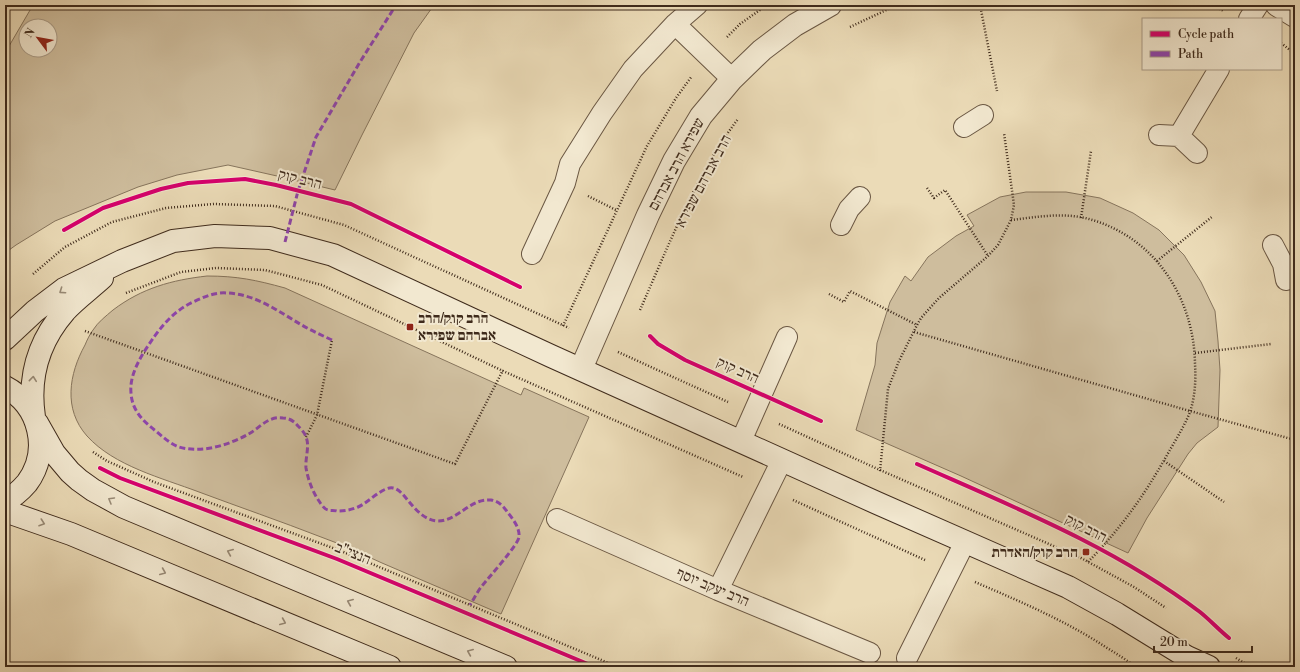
<svg xmlns="http://www.w3.org/2000/svg" width="1300" height="672" viewBox="0 0 1300 672" font-family="'Libre Bodoni','Frank Ruhl Libre',serif">
<style>
.green{fill:#cebd9d;stroke:#86745c;fill-rule:evenodd}
.lines{fill:none;stroke-linecap:round;stroke-linejoin:round}
.lane-casing{stroke:#6a5743;stroke-width:22}
.street-casing{stroke:#6a5743;stroke-width:24}
.secondary-casing{stroke:#3f2b1c;stroke-width:24}
.path{stroke:#3f2b1c;stroke-width:2.5;stroke-dasharray:1 2;stroke-linecap:butt}
.lane{stroke:#f2e8d0;stroke-width:20}
.street{stroke:#f2e8d0;stroke-width:22}
.secondary{stroke:#f2e8d0;stroke-width:22}
.quiet{stroke:#8e44ad;stroke-width:3;stroke-dasharray:6 3;stroke-linecap:butt}
.cycleway-casing{stroke:#f2e8d0;stroke-width:6}
.cycleway{stroke:#d6006c;stroke-width:4}
.oneway{stroke:#988a76}
.poi-dot{fill:#8f2418;stroke:#f2e8d0;stroke-width:1.5}
.labels{text-anchor:middle;stroke-width:4;stroke-linejoin:round;paint-order:stroke}
.street-label{font-size:15px;fill:#3f2b1c;stroke:#f2e8d0}
.poi-label{font-size:15px;font-weight:bold;fill:#3f2b1c;stroke:#f2e8d0;text-anchor:start}
</style>
<rect width="100%" height="100%" fill="#ebdbb7"/>
<filter id="stains"><feTurbulence type="fractalNoise" baseFrequency=".005" numOctaves="4"/><feColorMatrix values="0 0 0 0 .2 0 0 0 0 .09 0 0 0 0 .02 0 0 0 .5 -.17"/></filter>
<radialGradient id="worn" r=".72"><stop offset=".6" stop-color="#630" stop-opacity="0"/><stop offset="1" stop-color="#630" stop-opacity=".3"/></radialGradient>
<path class="green" d="M33,5H434L414,33L362,135L335,190L277,176L228,165L177,175L138,187L55,221L16,245L5,253V53ZM26,26H50V50H26Z
M1026,192H1066L1100,198L1133,213L1159,230L1184,255L1201,282L1215,311L1218,341L1220,370L1218,427L1197,443L1188,454L1147,518L1128,553L961,476L856,430L875,365L877,343L890,302L905,276L911,281L928,257L956,236L974,226L967,215L1000,197Z
M207,276C237,276 256,280 285,288L521,395L524,388L589,417L501,614C461,597 422,580 382,563C362,554 341,544 321,537C280,521 239,507 199,492C162,478 114,466 87,436C63,409 69,374 85,345C87,340 90,334 93,330C98,322 106,316 113,310C142,288 172,280 207,276Z"/>
<g class="lines">
<defs>
<path id="lane" d="M1249,19L1258,5
M675,24L732,79
M964,127L983,115
M1159,135L1179,136L1197,153
M1179,136L1219,69
M841,225L849,209L860,197
M1273,245L1283,264L1286,280
M532,254L565,183L570,164L602,113L633,69L675,24L697,5
M741,441L787,337
M557,519L718,590L870,653
M718,590L782,460
M907,658L965,542"/>
<path id="street" d="M1277,5L1295,16
M581,369L648,215L674,161L701,116L732,79L762,50L795,25L830,5"/>
<path id="secondary" d="M5,339L35,311L64,289L122,261L173,241L215,236L270,238L333,255L551,356L877,503L1068,587L1117,614L1187,657L1209,667
M5,387C40,405 51,451 27,483C21,490 14,497 5,500
M34,417C28,377 38,342 65,311C76,299 90,289 102,278
M37,423L54,453L70,472L79,480L93,490L124,507L506,667
M5,511L71,534L390,667"/>
</defs>
<use href="#lane" class="lane-casing"/>
<use href="#street" class="street-casing"/>
<use href="#secondary" class="secondary-casing"/>
<path class="path" d="M980,5L997,91
M1211,5L1224,11
M850,27L897,5
M727,37L740,24L767,5
M1281,43L1295,54
M927,188L934,198L945,190L988,256
M588,196L616,210
M1081,218L1091,151
M1011,220C1036,217 1064,212 1089,219C1155,237 1194,298 1195,364C1196,380 1195,397 1190,412C1184,427 1175,441 1167,455C1144,496 1121,528 1088,562
M1157,261L1213,216
M33,274L65,247L112,222L166,208L214,204L275,206L344,225L569,328
M126,293L181,272L216,268L265,270L322,285L503,371L743,477
M829,294L844,302L850,291L917,325
M640,310C668,247 696,174 738,119
M563,326L647,146L676,98L692,76
M85,331L455,464L503,370
M914,332L1190,411L1295,440
M618,352L728,402
M1195,353L1271,344
M779,424L880,470L1081,558L1134,587L1166,608
M306,437L317,415L332,340
M93,452L107,461L154,482L341,551L618,667
M1164,461L1224,502
M880,471L888,389L899,361L917,325L921,318L939,298L988,256L998,245L1011,220L1014,205L1004,133
M793,500L925,560
M975,582C1019,601 1064,620 1104,646C1115,653 1126,659 1135,667
M1236,658L1251,667"/>
<use href="#lane" class="lane"/>
<use href="#street" class="street"/>
<use href="#secondary" class="secondary"/>
<path class="quiet" d="M285,242L298,191L316,137L360,62L396,5
M332,340C321,335 310,330 300,324C278,311 255,294 227,293C215,292 204,297 193,302C176,310 165,322 154,337C143,353 129,373 131,393C132,411 144,422 157,432C164,438 171,444 179,447C203,454 232,444 252,432C262,425 270,416 283,418C289,418 294,421 298,426C301,429 305,433 306,437C310,446 305,458 306,468C308,479 312,491 319,501C321,504 324,509 328,510C331,511 334,510 337,511C344,511 351,510 358,507C368,503 383,486 393,488C405,489 415,520 438,521C458,521 470,498 491,500C499,501 504,507 508,513C513,519 520,528 519,537C518,545 489,577 482,586C477,592 474,599 470,605"/>
<defs>
<path id="cycleway" d="M64,230L103,208L161,189L188,183L245,179L276,185L351,204L520,287
M650,336L658,344L685,360L821,421
M917,464C1014,507 1114,547 1200,612C1210,620 1219,630 1229,638
M100,468L120,478L337,559L595,667"/>
</defs>
<use href="#cycleway" class="cycleway-casing"/>
<use href="#cycleway" class="cycleway"/>
</g>
<defs><path id="oneway-chevron" d="M-2-3.5L2.5 0L-2 3.5" fill="none" stroke-width="1.6" stroke-linecap="round" stroke-linejoin="round"/></defs>
<g class="oneway">
<use href="#oneway-chevron" transform="translate(62 291) rotate(146)"/>
<use href="#oneway-chevron" transform="translate(33 379) rotate(-84)"/>
<use href="#oneway-chevron" transform="translate(111 500) rotate(-150)"/>
<use href="#oneway-chevron" transform="translate(42 523) rotate(19)"/>
<use href="#oneway-chevron" transform="translate(230 552) rotate(-157)"/>
<use href="#oneway-chevron" transform="translate(163 572) rotate(23)"/>
<use href="#oneway-chevron" transform="translate(350 602) rotate(-157)"/>
<use href="#oneway-chevron" transform="translate(283 622) rotate(23)"/>
<use href="#oneway-chevron" transform="translate(470 652) rotate(-157)"/>
</g>
<g class="poi-dot">
<rect x="406" y="323" width="8" height="8" rx="2"/>
<rect x="1082" y="548" width="8" height="8" rx="2"/>
</g>
<g class="labels">
<g class="street-label">
<text transform="translate(676 164) rotate(-62)" y="5">שפירא הרב אברהם</text>
<text transform="translate(300 179) rotate(14)" y="5">הרב קוק</text>
<text transform="translate(703 181) rotate(-62)" y="5">הרב אברהם שפירא</text>
<text transform="translate(738 370) rotate(24)" y="5">הרב קוק</text>
<text transform="translate(1086 528) rotate(27)" y="5">הרב קוק</text>
<text transform="translate(353 553) rotate(22)" y="5">הנצי"ב</text>
<text transform="translate(713 587) rotate(23)" y="5">הרב יעקב יוסף</text>
</g>
<g class="poi-label">
<text x="418" y="323">הרב קוק/הרב<tspan x="418" dy="17">אברהם שפירא</tspan></text>
<text x="1078" y="557" text-anchor="end">הרב קוק/האדרת</text>
</g>
</g>
<rect width="1300" height="672" fill="none" stroke="#ebdbb7" stroke-width="20"/>
<rect x="6" y="6" width="1288" height="660" fill="none" stroke="#3f2b1c" stroke-width="2"/>
<rect x="10" y="10" width="1280" height="652" fill="none" stroke="#3f2b1c"/>
<rect x="1142" y="18" width="140" height="52" fill="#f2e8d0" stroke="#aa9c88"/>
<rect x="1150" y="31" width="20" height="6" fill="#d6006c" stroke="#aa9c88"/>
<text x="1178" y="38" font-size="12" fill="#3f2b1c">Cycle path</text>
<rect x="1150" y="51" width="20" height="6" fill="#8e44ad" stroke="#aa9c88"/>
<text x="1178" y="58" font-size="12" fill="#3f2b1c">Path</text>
<g transform="translate(38 38) rotate(302)"><circle r="19" fill="#f2e8d0" stroke="#aa9c88"/>
<path d="M0-3L7 15L0 10L-7 15Z" fill="#8f2418"/>
<text y="-6" font-size="11" font-weight="bold" text-anchor="middle" fill="#3f2b1c">N</text>
</g>
<path d="M1154 646v6h98v-6" fill="none" stroke="#3f2b1c" stroke-width="2"/>
<text x="1160" y="646" font-size="12" fill="#3f2b1c" stroke="#f2e8d0" stroke-width="3" paint-order="stroke">20 m</text>
<rect width="100%" height="100%" filter="url(#stains)"/>
<rect width="100%" height="100%" fill="url(#worn)"/>
</svg>
